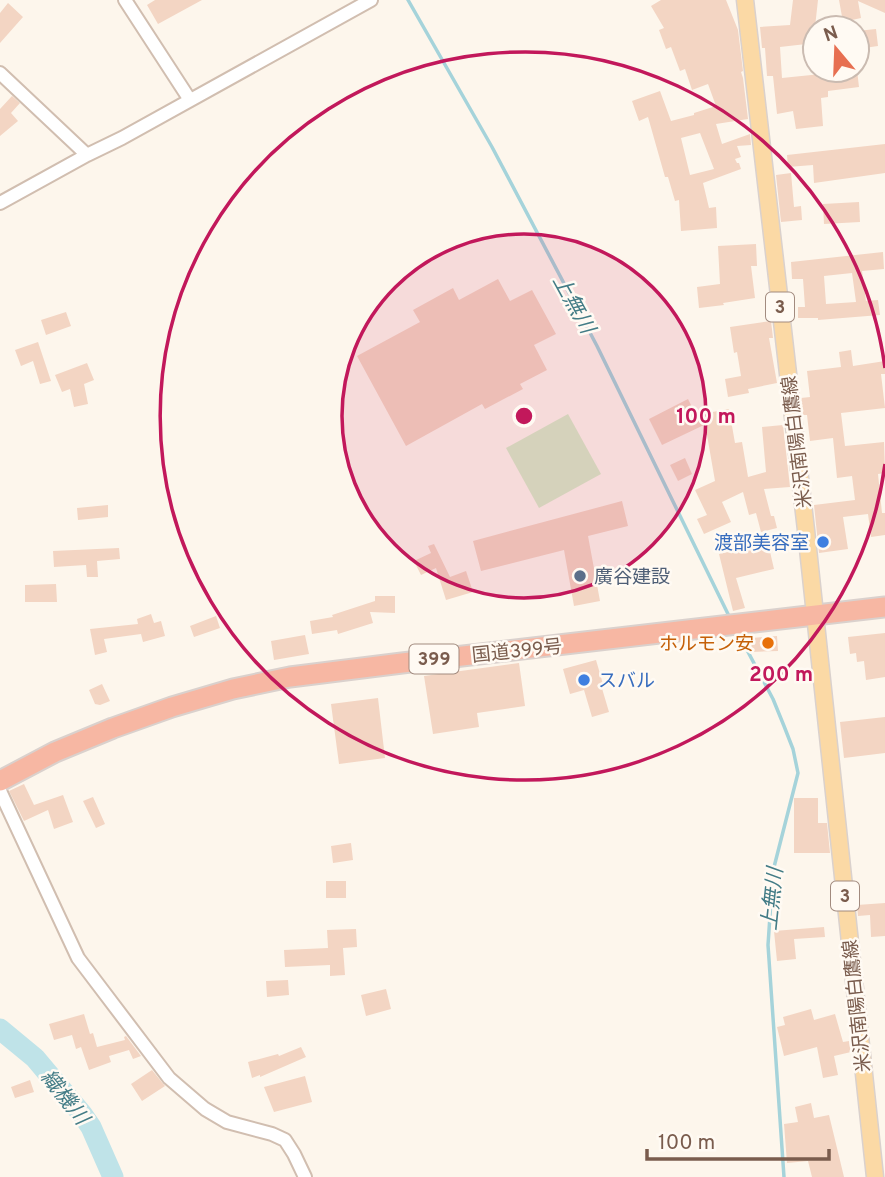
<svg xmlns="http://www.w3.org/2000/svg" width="885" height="1177" viewBox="0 0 885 1177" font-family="Overpass,'Noto Sans JP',sans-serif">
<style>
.park{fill:#d8ecc9}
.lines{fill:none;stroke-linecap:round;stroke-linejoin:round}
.stream{stroke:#a5d3da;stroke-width:3.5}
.river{stroke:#bfe3e8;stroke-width:21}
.building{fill:#f3d5c3;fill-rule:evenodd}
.minor-casing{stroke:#d1beb0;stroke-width:16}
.major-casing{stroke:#dad1cd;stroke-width:19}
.highway-casing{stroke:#dad1cd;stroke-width:23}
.minor{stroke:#fff;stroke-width:12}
.major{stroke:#fbd9a5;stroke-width:16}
.highway{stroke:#f7b7a3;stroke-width:19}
.ring{fill:none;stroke:#c2185b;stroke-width:3.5}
.shop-dot{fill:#3f7fe0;stroke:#fffaf3;stroke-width:2.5}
.service-dot{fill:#5c6f8a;stroke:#fffaf3;stroke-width:2.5}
.food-dot{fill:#e8710a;stroke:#fffaf3;stroke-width:2.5}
.labels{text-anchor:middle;stroke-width:5;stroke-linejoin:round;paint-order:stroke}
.shield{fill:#fffaf3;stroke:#a28b7f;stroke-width:2}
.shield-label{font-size:18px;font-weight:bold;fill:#7a5c4d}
.street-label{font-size:19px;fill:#7a5c4d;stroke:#fffaf3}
.shop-label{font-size:19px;fill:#366cbe;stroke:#fffaf3;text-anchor:end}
.service-label{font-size:19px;fill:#4e5e75;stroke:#fffaf3;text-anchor:start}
.food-label{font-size:19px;fill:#c56008;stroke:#fffaf3;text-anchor:end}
.water-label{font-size:21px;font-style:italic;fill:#437c86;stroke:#fffaf3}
.centre{fill:#c2185b;stroke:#fffaf3;stroke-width:3.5}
.ring-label{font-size:21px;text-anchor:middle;font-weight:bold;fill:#c2185b;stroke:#fffaf3;stroke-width:5;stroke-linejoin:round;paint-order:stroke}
</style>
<rect width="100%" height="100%" fill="#fdf6ec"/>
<path class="park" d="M568,414L601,474L539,508L506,448Z"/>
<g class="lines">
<path class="stream" d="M408,0L492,147L597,346L728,614
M739,635L773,699L784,726L793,749L798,773L773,871L768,945L784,1177"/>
<path class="river" d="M0,1029L35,1058L82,1114L91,1127L113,1177"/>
</g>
<path class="building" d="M155,0H202L158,24L147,5Z
M661,0H726L738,30L743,71L741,72L743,78L748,119L716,124L722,144L750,134L751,145L737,146L741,157L735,159L737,163H739L741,169L703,183L709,208L716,207L717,228L681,231L679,200L675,201L668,177H665L648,117L639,121L632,101L660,91L671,121L694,115V113L716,106L708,84L692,90L685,69L680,71L671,47L666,49L659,30L664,28L651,6ZM700,133L714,169L690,175L681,138Z
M793,0H818L815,27V43L780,47L782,78L821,74V70H857L859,87L828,91V97L821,98L823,126L796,129L793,111L777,114L773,76H767L765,48H762L760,27L790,25Z
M839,0H885V13L858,1L861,18L843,22Z
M8,3L23,17L0,43V13Z
M876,29L878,46L857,49V31Z
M12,96L20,103L11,113L18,121L0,136V109Z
M885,144V173L814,183L813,165L788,167L787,155Z
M791,173L794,207L801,206L802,220L781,222L776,175Z
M859,202L860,222L824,224L823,204Z
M756,244L757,266H751L755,298L723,303L724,305L699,308L697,287L720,284L718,246Z
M883,252L884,269L862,271L866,301L878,300L880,315L818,320V318H798V307H805L803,279H792L791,262ZM852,273L856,302L826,304L824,276Z
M498,279L510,301L532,290L556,334L534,345L547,370L520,384L523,389L485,409L482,404L406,446L357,356L420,322L413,310L453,288L459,300Z
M66,312L71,326L46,335L41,320Z
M771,321L773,338H769L777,383L748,389L749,393L728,397L725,379L741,376L737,352L734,353L730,327Z
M38,342L51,381L40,384L33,361L21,366L15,350Z
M851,350L853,366L885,361V374H881L885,408L841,413L845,446L884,442L885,473L878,474L882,513H885V535L871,537L868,514L843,517L848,549L819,553L814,505L855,500L852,476L837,478L833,438L810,441L807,415H803L801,398L810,397L807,371L841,367L839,352Z
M87,363L94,380L84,384L88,404L74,407L70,389L62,392L55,375Z
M688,399L696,415L729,409L735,443L742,442L748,477L766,472L762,427L783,425L790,487L764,489L771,516H774L777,528L761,532L756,513L749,515L743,492L722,502L731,522L704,534L697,519L707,515L695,490L715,481L707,435H706L704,425L662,445L649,419Z
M685,458L692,474L678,481L670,465Z
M622,501L628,526L588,536L600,601L574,606L564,550L481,571L473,541Z
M108,505V517L78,520L77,508Z
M768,543L774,569L736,578L745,608L733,611L719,554Z
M434,544L450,577L466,571L473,592L446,600L436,568L421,575L414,561L431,553L428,546Z
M119,548L120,559L97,561L98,577H87L86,565L54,567L53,551Z
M56,584L57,602H25V585Z
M375,596H395V613L370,612L373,623L338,634L337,630L312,634L310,621L333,617L332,615L375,601Z
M151,614L154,623L161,621L165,636L143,642L141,634L104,639L107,652L95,655L90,629L138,624L137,619Z
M216,616L220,628L194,637L190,626Z
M885,633V677L866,680L864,661L857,662L856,653L850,654L848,637Z
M305,635L309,654L274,660L271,641Z
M777,636L778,651L752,652L751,638Z
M596,660L603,684L601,685L609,712L592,717L584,690L570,694L563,669Z
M519,663L525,706L477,713L479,727L433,734L424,676Z
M102,684L110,701L100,705L95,704L89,690Z
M378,698L385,758L339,764L331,704Z
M885,717V753L844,758L840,722Z
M24,784L34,805L63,795L73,822L54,829L48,810L24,821L9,791Z
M93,797L105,824L96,828L83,801Z
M794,798H818V823H827L830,853H794Z
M351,843L353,860L333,863L331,846Z
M326,881H346V898H326Z
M885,903V936L871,937L870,915L858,916L857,905Z
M824,927L825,937L794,939L796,959L777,961L774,931Z
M356,929L357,947L343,948L345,975L330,976V965L285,967L284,950L328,948L327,930Z
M288,980L289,995L267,997L266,981Z
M386,989L391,1009L366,1016L361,995Z
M811,1009L814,1020L835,1014L843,1042L849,1041L851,1052L834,1056L838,1075L823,1078L817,1047L784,1056L777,1027L785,1025L783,1017Z
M84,1014L90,1034L93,1033L97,1047L125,1040L124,1037L126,1036L141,1056L133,1059L129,1050L109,1056L111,1062L89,1070L81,1047L76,1049L72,1035L54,1040L49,1024Z
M301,1047L306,1057L260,1077V1075L252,1078L248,1062L278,1054L279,1056Z
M152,1070L165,1086L142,1101L131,1084Z
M305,1076L312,1102L274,1112L264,1087Z
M30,1080L34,1092L15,1098L11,1087Z
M811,1103L814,1118L829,1115L844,1177H812L808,1161L787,1163L784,1124L798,1122L795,1107Z"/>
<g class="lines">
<defs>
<path id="minor" d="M125,0L190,100
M0,73L87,155
M0,203L87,155L122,138L371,0
M0,791L78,958L169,1078L205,1109L227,1122L272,1134L285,1140L294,1154L305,1177"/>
<path id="major" d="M745,0L806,530L875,1177"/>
<path id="highway" d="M0,781L55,752L113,728L172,707L233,689L290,677L402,663L885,607"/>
</defs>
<use href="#minor" class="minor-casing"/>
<use href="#major" class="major-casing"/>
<use href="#highway" class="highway-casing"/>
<use href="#minor" class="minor"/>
<use href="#major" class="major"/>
<use href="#highway" class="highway"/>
</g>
<circle cx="524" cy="416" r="182" fill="#c2185b" fill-opacity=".12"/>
<g class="ring">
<circle cx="524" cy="416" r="182"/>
<path d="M885 464A364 364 0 1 1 885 368"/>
</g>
<g class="shop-dot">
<circle cx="823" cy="542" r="7"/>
<circle cx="584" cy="680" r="7"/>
</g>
<circle class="service-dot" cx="580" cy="576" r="7"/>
<circle class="food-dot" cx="768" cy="643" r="7"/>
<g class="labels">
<g class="shield">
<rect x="766" y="292.5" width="28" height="29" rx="5"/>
<rect x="409.5" y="644.5" width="49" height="29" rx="5"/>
<rect x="831" y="881.5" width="28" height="29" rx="5"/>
</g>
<g class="shield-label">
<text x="780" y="313">3</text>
<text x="434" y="665">399</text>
<text x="845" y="902">3</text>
</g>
<g class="street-label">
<text transform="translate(796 442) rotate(-97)" y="7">米沢南陽白鷹線</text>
<text transform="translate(517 650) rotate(-6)" y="7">国道399号</text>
<text transform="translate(856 1006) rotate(-96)" y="7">米沢南陽白鷹線</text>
</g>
<g class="shop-label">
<text x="809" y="549">渡部美容室</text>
<text x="598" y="687" text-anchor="start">スバル</text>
</g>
<g class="service-label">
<text x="594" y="583">廣谷建設</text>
</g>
<g class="food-label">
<text x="754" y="650">ホルモン安</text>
</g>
<g class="water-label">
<text transform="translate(574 304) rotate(61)" y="7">上無川</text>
<text transform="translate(772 899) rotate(-84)" y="7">上無川</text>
<text transform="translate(65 1097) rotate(52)" y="7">織機川</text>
</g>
</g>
<circle cx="524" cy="416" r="10" class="centre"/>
<g class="ring-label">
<text x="706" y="423">100 m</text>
<text x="781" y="681">200 m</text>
</g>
<g transform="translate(836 49) rotate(341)"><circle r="33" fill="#fffaf3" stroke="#cabbb1" stroke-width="2"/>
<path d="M0-5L12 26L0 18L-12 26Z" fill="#e76f51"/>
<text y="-10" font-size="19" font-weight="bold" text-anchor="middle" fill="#7a5c4d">N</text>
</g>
<path d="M647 1149v10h182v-10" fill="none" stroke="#7a5c4d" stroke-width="3.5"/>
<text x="658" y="1149" font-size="21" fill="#7a5c4d" stroke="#fffaf3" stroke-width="5" paint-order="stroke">100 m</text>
</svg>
